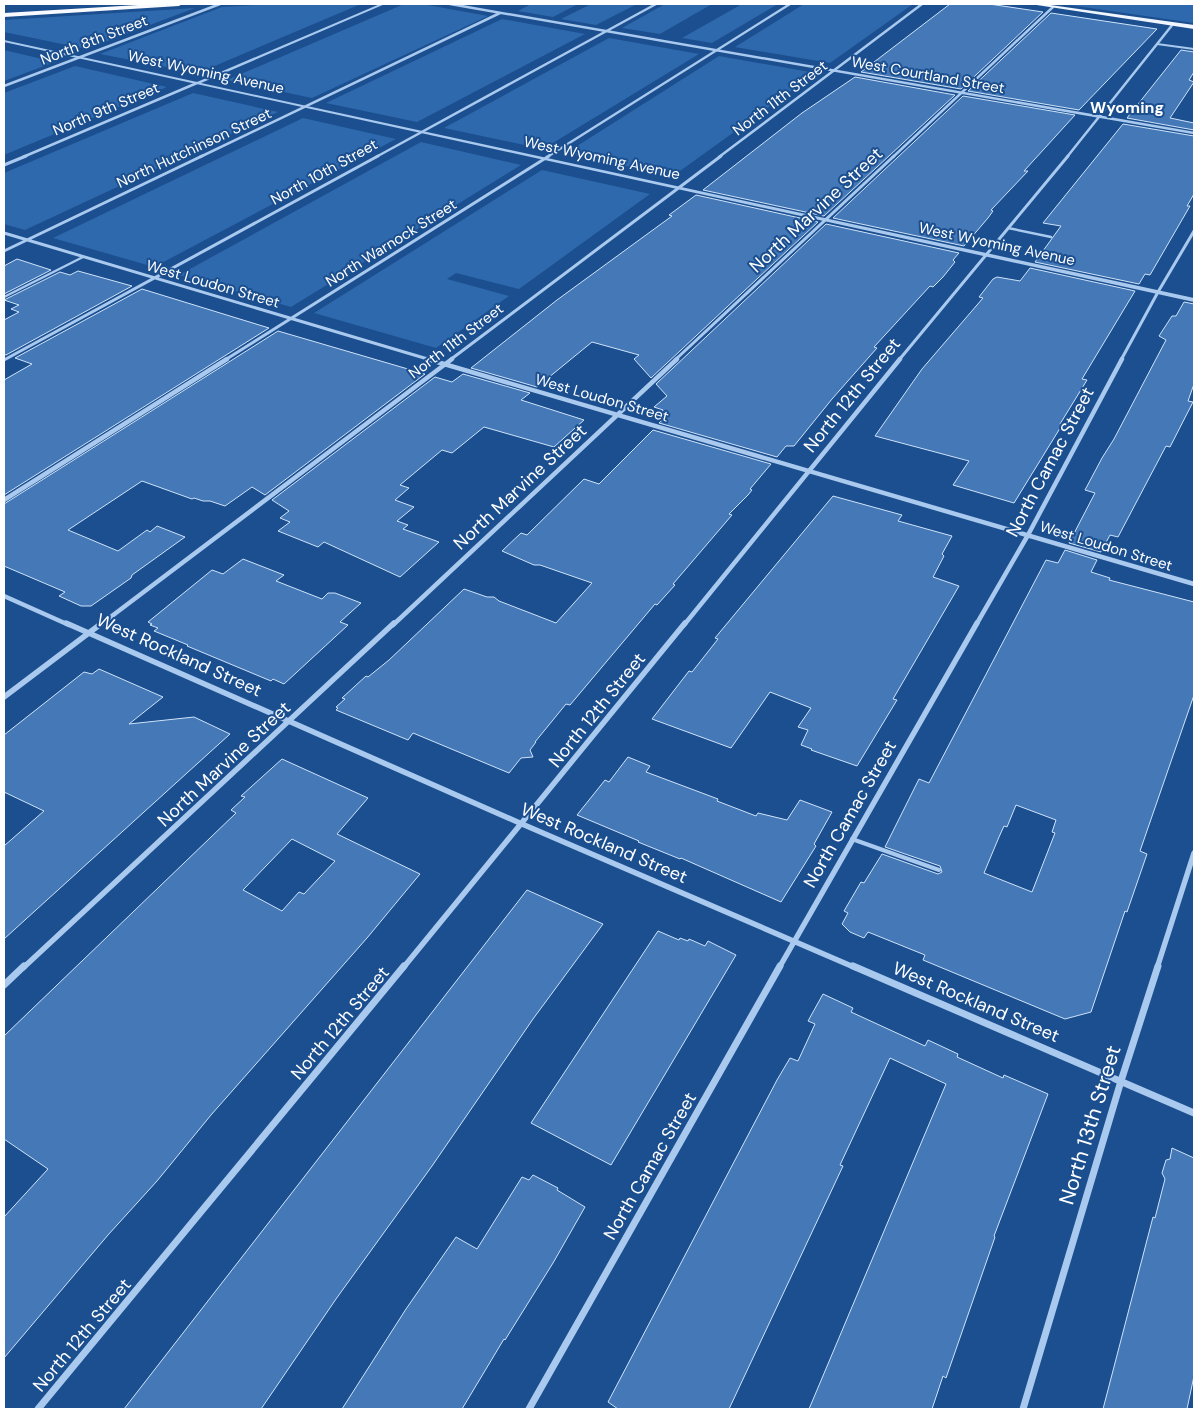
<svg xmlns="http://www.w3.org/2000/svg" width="1198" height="1413" viewBox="0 0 1198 1413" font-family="'DM Sans',sans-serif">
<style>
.green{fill:#2e69ad}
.building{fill:#4478b7;stroke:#cfe3fa;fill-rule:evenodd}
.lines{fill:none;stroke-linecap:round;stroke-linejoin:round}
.service-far2{stroke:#a9c9ee;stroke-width:2}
.service-far1{stroke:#a9c9ee;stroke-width:2.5}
.service{stroke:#a9c9ee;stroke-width:4}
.minor-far4{stroke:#a9c9ee;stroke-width:2.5}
.minor-far3{stroke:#a9c9ee;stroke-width:3}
.minor-far2{stroke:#a9c9ee;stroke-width:4.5}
.minor-far1{stroke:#a9c9ee;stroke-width:5.5}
.minor{stroke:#a9c9ee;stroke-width:7}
.tertiary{fill:#a9c9ee;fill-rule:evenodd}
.primary{fill:#f0f6ff;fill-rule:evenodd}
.trunk{fill:#f8faff;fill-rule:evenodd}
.labels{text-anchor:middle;stroke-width:4;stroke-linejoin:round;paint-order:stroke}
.far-street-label{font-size:15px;fill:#fff;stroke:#1b4f8f}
.far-neighbourhood-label{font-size:16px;font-weight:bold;fill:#fff;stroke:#1b4f8f}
.street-label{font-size:18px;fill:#fff;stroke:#1b4f8f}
.near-street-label{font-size:21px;fill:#fff;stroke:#1b4f8f}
</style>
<rect width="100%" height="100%" fill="#1b4f8f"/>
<path class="green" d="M275,4H361L198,73L100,54L222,7Z
M404,4H422L488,16L312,98L227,80Z
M531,4H578L553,17L518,11Z
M591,4H637L596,25L561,19Z
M665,4H712L660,34L622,28Z
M742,4H778L712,43L682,38Z
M804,4H913L830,63L735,47Z
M1063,4H1194V23Z
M195,8L86,49L4,32V20Z
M502,19L585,34L417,122L326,103Z
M609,38L699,54L543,149L444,128Z
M4,50L55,62L4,81Z
M719,56L816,73L673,176L566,153Z
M75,66L167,87L4,155V93Z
M193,93L278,112L25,230L4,224V173Z
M303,118L396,139L154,267L53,238Z
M421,142L521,165L291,307L179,275Z
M542,170L650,194L519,289L456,273L447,279L509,296L436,348L314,313Z"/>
<path class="building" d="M950,4H989L1043,12L961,89L861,72Z
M1051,13L1157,29L1079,110L968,91Z
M1181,50L1194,52V72L1189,80L1194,82L1170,118L1194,123V130L1127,118Z
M855,77L955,95L824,216L703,190L802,113Z
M963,96L1075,115L1024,171H1028L991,210L993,211L988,218L964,246L833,218Z
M1123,124L1194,136V194L1187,206H1190L1150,275L1145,274L1139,284L1035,262L1061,226L1043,223Z
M696,195L818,222L651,378L634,359L639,355L592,342L537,387L471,368L557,300L672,216L669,215Z
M826,224L959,253L953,260L955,262L943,277L933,287L930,286L874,347L877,348L832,399L794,446H786L777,457L659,423L667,415L661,413L663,410L654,407L667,396L656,384Z
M17,259L51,270L4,294V266Z
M1030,268L1135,291L1082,379L1087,380L1060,424L1062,425L1014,503L953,485L969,461L875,436L922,369L983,298L979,297L993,279L997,277L1020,281Z
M78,271L132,286L6,355L4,354V320L19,312L11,309L19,305L4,300L60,272L70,275Z
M142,289L269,328L4,495V380L32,364L15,358Z
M1184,302L1194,304V384L1188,401L1193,402L1170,447L1166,446L1118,537L1110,535L1101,552L1069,543L1095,493L1085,490L1102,458L1114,439L1166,340L1159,336L1172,316H1176Z
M278,331L425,374L265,495L252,487L225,506L210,501H203L194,498L192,499L142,481L68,530L118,551L147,530L150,532L157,526L185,537L132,575L131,578L91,606H81L59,596L65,592L4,566V504Z
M463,374L530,393L521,400L584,420L554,447L484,427L452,453L442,450L400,485L409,488L395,500L414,507L397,521L408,525L403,529L439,542L400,577L324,542L318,547L278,531L290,522L280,518L289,511L272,500L435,377L452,382Z
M653,430L771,464L750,489L752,490L748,495L729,514L732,515L673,584L675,585L657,605L655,604L570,705L566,704L535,742H536L530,750L533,757L521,758L509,773L413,733L408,740L336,710L338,708L336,707L345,699L342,698L366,676L368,677L389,660L464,589L487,597H494L499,601L556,623L592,583L540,565H534L502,551L521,533L527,535L584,479L599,484Z
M833,496L902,515L898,521L952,536L942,554L944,556L933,577L959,586L893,699L897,700L857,766L811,750L812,749L801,745L808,730L798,727L811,708L770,692L731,748L652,719L689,671L692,672L718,639L715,638Z
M1065,550L1097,560L1091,572L1110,578L1109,580L1194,602V695L1140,851L1147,854L1127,912L1125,911L1091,1012L1065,1019L923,960L925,955L868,932L864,938L850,932L842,924L848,913L844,911L861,882L864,883L882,854L938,874L942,872L940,866L885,847L919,779L929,783L1046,560L1058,563ZM1016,805L1056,820L1052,832L1055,833L1032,892L984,873L999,837L1004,826L1007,827Z
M243,559L284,575L276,581L322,599L328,593H335L361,603L340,622L348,625L284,684L273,679L271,681L187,646L188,645L154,631L158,628L150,625L152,624L148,622L212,570L223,574Z
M99,669L163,697L129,724L194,717L230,734L4,939V846L44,811L4,792V735L84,672L92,674Z
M628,757L650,766L646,772L718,799L717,801L756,816L758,813L787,820L800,800L832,812L814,844L816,846L781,902L681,858L680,859L638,842L639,841L577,815L605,780L609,782Z
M282,759L368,798L337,834L420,874L367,938L211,1115L157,1181L108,1235L4,1358V1217L48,1169L4,1139V1036L236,813L231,810L245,797L241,796ZM292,839L335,861L304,894L299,892L282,911L243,890Z
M527,890L603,924L533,1019L432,1166L336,1299L261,1409H124Z
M658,931L679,940L680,938L688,941L689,939L705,946L708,941L736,955L611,1165L531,1123Z
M823,994L853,1008L851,1012L925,1046L928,1040L958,1054L957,1057L1003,1078L1004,1075L1048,1094L994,1236L995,1237L946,1378L943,1376L932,1409H809L946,1084L890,1058L840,1165L843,1166L729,1409H618L608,1402L777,1080L790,1058L798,1061L815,1024L808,1021Z
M1172,1148L1194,1158V1376L1187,1409H1103L1153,1217L1155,1218L1165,1179L1162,1173L1166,1160L1170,1159Z
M533,1175L558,1188L557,1190L585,1207L553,1263L505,1340L504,1339L462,1409H342L406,1309L456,1237L477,1249L522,1177L529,1180Z"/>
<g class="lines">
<path class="service-far2" d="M1157,44L1194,49"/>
<path class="service-far1" d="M1008,228L1051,237
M4,297L83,257"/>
<path class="service" d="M852,839L939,870"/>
<path class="minor-far4" d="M450,4L1194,133
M4,86L220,4
M23,157L197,83
M200,157L500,13
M376,157L656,4
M547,157L790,4
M719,157L922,4
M893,157L1053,7
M1067,157L1173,24"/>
<path class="minor-far3" d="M4,165L26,156
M4,233L431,360
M4,251L202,156
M4,360L378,156
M225,360L549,156
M450,360L721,156
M675,360L894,156
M899,360L1068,156
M1121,360L1158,292L1194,231"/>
<path class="minor-far2" d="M427,359L1194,584
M4,500L227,359
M4,596L69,625
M100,625L452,359
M393,625L677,359
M684,625L900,359
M976,625L1028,535L1122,359"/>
<path class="minor-far1" d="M66,623L522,824L856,968
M4,697L102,623
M23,968L394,623
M403,968L685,623
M779,968L977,623
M1157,968L1194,853"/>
<path class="minor" d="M853,966L1194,1113
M4,985L24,966
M38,1409L404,966
M529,1409L780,966
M1023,1409L1121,1081L1158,966"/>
<path class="tertiary" d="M380,4H385L201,83L1194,298V302L4,42V40L197,82Z"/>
<path class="primary" d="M1030,4H1043L1194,25V29Z"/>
<path class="trunk" d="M155,4H182L179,6L4,17V13Z"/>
</g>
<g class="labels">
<g class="far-street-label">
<text transform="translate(94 40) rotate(-21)" y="5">North 8th Street</text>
<text transform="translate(206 72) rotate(12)" y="5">West Wyoming Avenue</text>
<text transform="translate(928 75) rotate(10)" y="5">West Courtland Street</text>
<text transform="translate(780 98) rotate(-37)" y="5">North 11th Street</text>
<text transform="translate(106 109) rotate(-23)" y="5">North 9th Street</text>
<text transform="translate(194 148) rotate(-25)" y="5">North Hutchinson Street</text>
<text transform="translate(602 158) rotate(12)" y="5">West Wyoming Avenue</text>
<text transform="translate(324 172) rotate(-29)" y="5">North 10th Street</text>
<text transform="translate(391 243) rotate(-32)" y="5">North Warnock Street</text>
<text transform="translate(997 244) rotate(12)" y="5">West Wyoming Avenue</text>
<text transform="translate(213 284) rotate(16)" y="5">West Loudon Street</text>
<text transform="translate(456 341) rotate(-37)" y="5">North 11th Street</text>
<text transform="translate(602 398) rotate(16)" y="5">West Loudon Street</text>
<text transform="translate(1106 546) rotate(17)" y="5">West Loudon Street</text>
</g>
<g class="far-neighbourhood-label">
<text x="1127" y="113">Wyoming</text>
</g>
<g class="street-label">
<text transform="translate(816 210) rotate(-43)" y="6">North Marvine Street</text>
<text transform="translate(852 395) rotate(-51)" y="6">North 12th Street</text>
<text transform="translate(1050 462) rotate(-62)" y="6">North Camac Street</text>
<text transform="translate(520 487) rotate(-43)" y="6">North Marvine Street</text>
<text transform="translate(179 655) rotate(24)" y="6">West Rockland Street</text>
<text transform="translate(597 710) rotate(-51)" y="6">North 12th Street</text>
<text transform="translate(224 764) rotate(-43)" y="6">North Marvine Street</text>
<text transform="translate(850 814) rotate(-60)" y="6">North Camac Street</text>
<text transform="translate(604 843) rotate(23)" y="6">West Rockland Street</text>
<text transform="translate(976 1002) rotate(23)" y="6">West Rockland Street</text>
<text transform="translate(340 1023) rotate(-50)" y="6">North 12th Street</text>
<text transform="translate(650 1166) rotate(-60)" y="6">North Camac Street</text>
<text transform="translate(82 1335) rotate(-50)" y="6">North 12th Street</text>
</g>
<g class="near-street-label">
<text transform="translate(1090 1125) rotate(-73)" y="7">North 13th Street</text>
</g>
</g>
<rect width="1198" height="1413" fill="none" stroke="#ffffff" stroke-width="10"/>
</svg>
